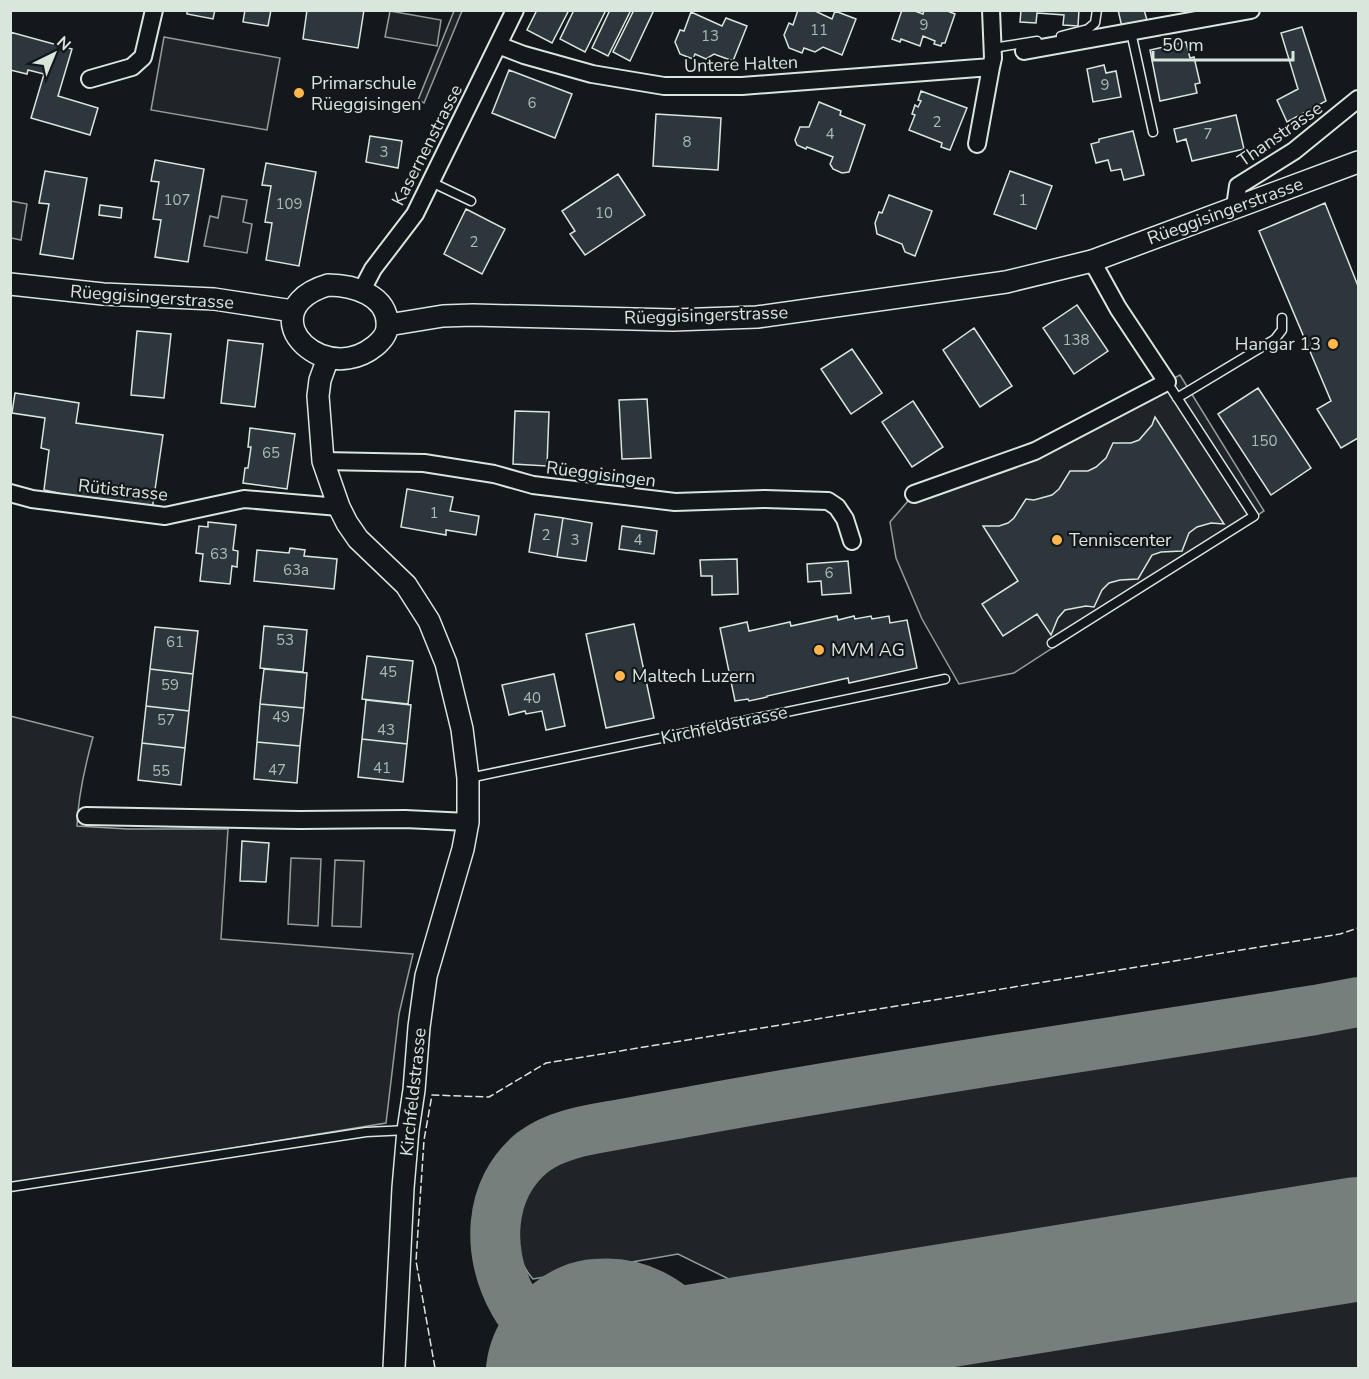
<svg xmlns="http://www.w3.org/2000/svg" width="1369" height="1379" viewBox="0 0 1369 1379" font-family="'Nunito Sans',sans-serif">
<style>
.green{fill:#202428;stroke:#939e99;stroke-width:1.5}
.lines{fill:none;stroke-linecap:round;stroke-linejoin:round}
.taxiway{stroke:#767f7c;stroke-width:50}
.runway{stroke:#767f7c;stroke-width:124}
.building{fill:#2c363c;stroke:#d8e6dc;stroke-width:1.5}
.service-casing{stroke:#d8e6dc;stroke-width:11}
.minor-casing{stroke:#d8e6dc;stroke-width:20}
.tertiary-casing{stroke:#d8e6dc;stroke-width:24}
.service{stroke:#14181c;stroke-width:8}
.minor{stroke:#14181c;stroke-width:16}
.tertiary{stroke:#14181c;stroke-width:21}
.fence{stroke:#d8e6dc;stroke-width:1.5;stroke-dasharray:8 3;stroke-linecap:butt}
.poi-dot{fill:#ffb74d;stroke:#14181c;stroke-width:2}
.labels{text-anchor:middle;stroke-width:4.5;stroke-linejoin:round;paint-order:stroke}
.number-label{font-size:15px;fill:#adbab4}
.street-label{font-size:18px;fill:#d8e6dc;stroke:#14181c}
.poi-label{font-size:18px;fill:#d8e6dc;stroke:#14181c;text-anchor:start}
</style>
<rect width="100%" height="100%" fill="#14181c"/>
<path class="green" d="M390,11L441,20L437,46L385,37Z
M454,11H462L424,103L418,100Z
M164,37L280,58L267,130L151,110Z
M222,196L247,200L243,222L252,224L247,253L204,246L210,216L218,218Z
M11,201L27,204L21,240L11,238Z
M1180,375L1264,511L1014,673L959,684L922,619L896,558L890,522L914,494L1035,451Z
M10,716L93,737C85,766 78,796 77,826L128,829H228L221,939L413,954L399,1014L386,1123L11,1184Z
M291,858L321,859L318,926L288,924Z
M335,860L364,861L361,927L332,926Z
M1358,1017V1185L743,1286L678,1254L533,1279C510,1253 508,1211 526,1182C537,1166 553,1156 570,1148Z
M1358,1298V1368H926Z"/>
<g class="lines">
<path class="taxiway" d="M634,1358C587,1353 540,1349 514,1303C486,1254 487,1189 533,1152C560,1132 596,1129 627,1123C653,1118 678,1114 704,1109C907,1072 1111,1043 1315,1010L1358,1002
M511,1368C514,1341 529,1320 549,1303C562,1292 579,1285 595,1284C626,1281 652,1290 676,1310C694,1324 705,1341 730,1341"/>
<path class="runway" d="M561,1368L1358,1239"/>
</g>
<path class="building" d="M187,10H215L213,19L187,14Z
M245,10H271L268,26L243,22Z
M307,10H364L358,48L303,39Z
M537,10H569L552,43L527,30Z
M574,10H606L585,52L560,39Z
M610,10H631L608,56L592,48Z
M634,10H654L630,61L613,52Z
M798,10H813L832,19L835,11L856,19L842,55L823,47L815,52L804,48L802,53L789,48L784,35L789,23L793,25Z
M902,10H912L923,14L924,10H945L955,14L945,43H942L941,46L934,44L935,41L923,36L920,46L901,39L900,42L892,39Z
M1021,10H1079L1078,26L1063,25L1064,15L1037,13L1036,23L1020,22Z
M1118,10H1144L1147,20L1122,27Z
M691,12L722,26L726,18L747,26L733,61L714,54L706,59L695,54L693,59L680,54L675,42L680,30L684,31Z
M1302,27L1326,101L1287,122L1277,100L1298,89L1281,33Z
M10,32L72,49L58,96L98,108L90,135L31,118L44,74L28,70L27,74L10,70Z
M1186,42L1190,58L1194,57L1200,83L1195,84L1197,93L1160,101L1150,50Z
M1104,65L1106,73L1116,71L1121,97L1093,102L1087,69Z
M509,70L572,94L555,138L492,113Z
M921,91L967,108L950,150L941,147L942,143L909,130L915,115L912,114L915,105L918,107L921,101L918,100Z
M819,102L841,111L840,115L865,125L849,172L842,173L833,169L830,164L833,157L807,147L806,149L797,145L795,140L800,127H809Z
M656,114L721,118L718,170L653,166Z
M1236,115L1244,149L1192,161L1186,139L1177,142L1174,129Z
M1133,131L1144,175L1124,180L1121,169L1111,171L1108,160L1096,163L1091,144L1099,142V139Z
M370,136L402,141L398,168L366,162Z
M155,160L204,169L188,262L155,257L161,220L153,219L159,182L151,181Z
M266,163L316,172L299,266L266,260L272,223L265,222L271,186L262,185Z
M45,171L87,178L73,259L40,254L49,204L39,203Z
M1010,171L1052,186L1036,229L994,214Z
M618,174L645,215L585,255L570,234L575,231L562,211Z
M889,195L932,211L915,256L905,252L902,244L877,234L875,223L879,212L882,213Z
M1325,203L1358,286V438L1341,448L1317,409L1331,401L1259,231Z
M100,205L122,208L121,218L99,215Z
M466,209L505,229L482,274L444,254Z
M1077,305L1108,351L1074,374L1043,328Z
M974,328L1012,386L980,407L943,350Z
M137,331L171,334L164,398L131,395Z
M228,340L263,344L255,407L221,403Z
M852,349L882,393L851,414L821,369Z
M1258,388L1311,468L1271,495L1218,414Z
M15,393L79,403L76,423L163,435L152,510L59,496V493L44,490L49,450L41,448L45,418L12,413Z
M647,399L651,458L622,459L619,400Z
M913,401L943,447L912,467L882,422Z
M515,411L549,412L547,466L513,464Z
M1155,417L1224,524L1211,523L1197,527L1189,533L1182,551L1161,552L1152,555L1138,579L1120,580L1109,583L1102,590L1094,607L1086,606L1065,610L1058,618L1051,635L1037,614L1003,636L982,604L1018,581L983,526H999L1008,523L1014,518L1026,499L1034,500L1052,495L1059,489L1070,471H1088L1096,467L1106,458L1113,443H1131L1139,440L1152,425Z
M250,428L295,434L287,489L243,483L245,468H248L251,447H248Z
M407,489L453,497L450,511L479,516L476,535L446,530V535L401,527Z
M535,514L563,518L557,557L529,552Z
M563,518L592,523L586,561L557,557Z
M208,522L236,525L233,550L238,551L237,567L232,566L230,584L200,581L203,554L196,553L199,526L208,527Z
M622,526L657,531L654,554L619,549Z
M290,548L305,550L304,556L337,559L334,589L254,581L257,550L289,553Z
M737,559L738,594L712,595V576H701L700,560Z
M848,561L851,593L822,595L821,581L808,582L807,564Z
M837,616L838,620L854,616L855,619L871,616L872,619L889,616L890,623L907,620L917,668L849,683L848,678L767,696V697L749,701L748,699L735,701L720,628L747,622L749,631L790,622L791,626Z
M634,624L654,718L606,728L586,634Z
M264,626L307,630L303,672L260,668Z
M155,627L198,631L193,674L150,669Z
M367,656L413,661L408,704L362,699Z
M150,669L193,674L189,711L146,706Z
M264,669L307,673L304,708L260,704Z
M554,674L565,726L546,730L542,711L526,714L525,711L509,715L502,685Z
M366,700L411,705L407,744L362,739Z
M260,704L304,708L300,746L257,742Z
M146,706L189,711L185,748L142,743Z
M362,739L407,744L403,782L358,777Z
M257,742L300,746L297,783L254,779Z
M142,743L185,748L181,785L138,780Z
M242,841L269,843L266,882L240,881Z"/>
<g class="lines">
<defs>
<path id="service" d="M1131,32L1153,132
M1061,36L1088,29L1095,23L1097,10
M993,48L1037,41
M431,182L471,201
M1177,398L1275,339L1282,330V318
M1052,643L1254,516L1167,382
M469,778L945,679
M10,1187L366,1132L408,1130"/>
<path id="minor" d="M498,45L524,55L592,74L664,86H742L991,67L993,58L991,10
M1024,51L1251,10
M90,79L132,67L143,57L154,10
M977,144L991,67
M1235,207L1238,186L1294,151L1358,99
M362,290L373,269L415,214L515,10
M323,461L424,463L494,474L533,485L675,502L765,499L828,501L837,507L845,519L852,541
M10,493L32,499L165,516L244,499L339,507
M914,494L1035,451L1167,382L1118,308L1092,261
M86,816L300,820L405,819L468,822"/>
<path id="tertiary" d="M10,284L103,294L214,299L293,311
M328,285C352,285 390,295 387,327C387,335 381,341 375,346C359,359 339,362 320,355C309,350 298,341 294,330C286,306 307,291 328,285Z
M388,325L443,316L473,315L673,320L757,317L1006,282L1092,261L1358,162
M328,358L320,380L318,396L323,461L339,507L347,523L358,539L406,585L429,621L446,663L462,729L468,778V822L463,849L426,976L419,1027L414,1090L408,1130L403,1188L394,1368"/>
</defs>
<use href="#service" class="service-casing"/>
<use href="#minor" class="minor-casing"/>
<use href="#tertiary" class="tertiary-casing"/>
<use href="#service" class="service"/>
<use href="#minor" class="minor"/>
<use href="#tertiary" class="tertiary"/>
<path class="fence" d="M435,1368L416,1261L424,1140L432,1095L489,1097L546,1063L1340,934L1358,928"/>
</g>
<g class="poi-dot">
<circle cx="299" cy="93" r="6"/>
<circle cx="1333" cy="344" r="6"/>
<circle cx="1057" cy="540" r="6"/>
<circle cx="819" cy="650" r="6"/>
<circle cx="620" cy="676" r="6"/>
</g>
<g class="labels">
<g class="number-label">
<text x="924" y="30">9</text>
<text x="819" y="35">11</text>
<text x="710" y="41">13</text>
<text x="1105" y="90">9</text>
<text x="532" y="108">6</text>
<text x="937" y="127">2</text>
<text x="830" y="139">4</text>
<text x="1208" y="139">7</text>
<text x="687" y="147">8</text>
<text x="384" y="157">3</text>
<text x="177" y="205">107</text>
<text x="1023" y="205">1</text>
<text x="289" y="209">109</text>
<text x="604" y="218">10</text>
<text x="474" y="247">2</text>
<text x="1076" y="345">138</text>
<text x="1264" y="446">150</text>
<text x="271" y="458">65</text>
<text x="434" y="518">1</text>
<text x="546" y="540">2</text>
<text x="575" y="545">3</text>
<text x="638" y="545">4</text>
<text x="219" y="559">63</text>
<text x="296" y="575">63a</text>
<text x="829" y="578">6</text>
<text x="285" y="645">53</text>
<text x="175" y="647">61</text>
<text x="388" y="677">45</text>
<text x="170" y="690">59</text>
<text x="532" y="703">40</text>
<text x="281" y="722">49</text>
<text x="166" y="725">57</text>
<text x="386" y="735">43</text>
<text x="382" y="773">41</text>
<text x="277" y="775">47</text>
<text x="161" y="776">55</text>
</g>
<g class="street-label">
<text transform="translate(741 64) rotate(-2)" y="6">Untere Halten</text>
<text transform="translate(1280 134) rotate(-35)" y="6">Thanstrasse</text>
<text transform="translate(427 145) rotate(-63)" y="6">Kasernenstrasse</text>
<text transform="translate(1225 211) rotate(-20)" y="6">Rüeggisingerstrasse</text>
<text transform="translate(152 297) rotate(4)" y="6">Rüeggisingerstrasse</text>
<text transform="translate(706 315) rotate(-2)" y="6">Rüeggisingerstrasse</text>
<text transform="translate(601 474) rotate(7)" y="6">Rüeggisingen</text>
<text transform="translate(123 490) rotate(6)" y="6">Rütistrasse</text>
<text transform="translate(724 725) rotate(-12)" y="6">Kirchfeldstrasse</text>
<text transform="translate(413 1092) rotate(-84)" y="6">Kirchfeldstrasse</text>
</g>
<g class="poi-label">
<text x="311" y="89">Primarschule<tspan x="311" dy="21">Rüeggisingen</tspan></text>
<text x="1321" y="350" text-anchor="end">Hangar 13</text>
<text x="1069" y="546">Tenniscenter</text>
<text x="831" y="656">MVM AG</text>
<text x="632" y="682">Maltech Luzern</text>
</g>
</g>
<rect width="1369" height="1379" fill="none" stroke="#d8e6dc" stroke-width="24"/>
<g transform="translate(54 54) rotate(43)" stroke="#14181c" stroke-width="4.5" paint-order="stroke">
<path d="M0-4.5L10 22L0 15L-10 22Z" fill="#d8e6dc"/>
<text y="-9" font-size="16" font-weight="bold" text-anchor="middle" fill="#d8e6dc">N</text>
</g>
<path d="M1153 51v9h140v-9" fill="none" stroke="#d8e6dc" stroke-width="3"/>
<text x="1162" y="51" font-size="18" fill="#d8e6dc" stroke="#14181c" stroke-width="4.5" paint-order="stroke">50 m</text>
</svg>
